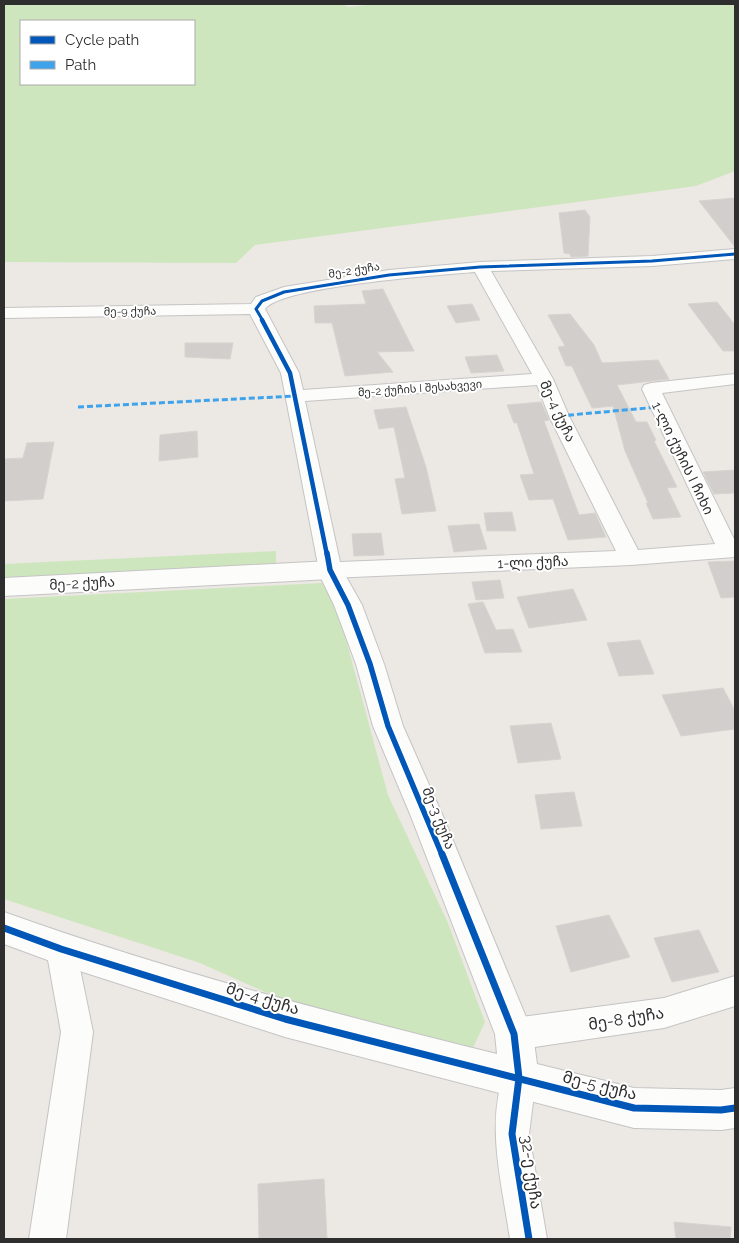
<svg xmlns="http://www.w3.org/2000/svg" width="739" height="1243" viewBox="0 0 739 1243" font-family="Raleway,'Noto Sans Georgian',sans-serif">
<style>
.green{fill:#cee6be;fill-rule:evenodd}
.building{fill:#d1cecb;stroke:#d7d4d0}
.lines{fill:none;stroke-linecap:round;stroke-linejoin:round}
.minor-casing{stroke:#c5c4c5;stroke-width:2}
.tertiary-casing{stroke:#c5c4c5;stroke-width:2}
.secondary-casing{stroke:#c5c4c5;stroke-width:2}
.minor{fill:#fcfcfb;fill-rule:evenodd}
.tertiary{fill:#fcfcfb;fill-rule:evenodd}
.secondary{fill:#fcfcfb;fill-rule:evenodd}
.quiet{stroke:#3ea3eb;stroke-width:3;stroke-dasharray:6 3;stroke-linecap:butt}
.cycleway-far3-casing{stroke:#fff;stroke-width:5}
.cycleway-far2-casing{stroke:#fff;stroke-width:7}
.cycleway-far1-casing{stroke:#fff;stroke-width:9}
.cycleway-casing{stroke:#fff;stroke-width:10}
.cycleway-far3{stroke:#0057b8;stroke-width:3}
.cycleway-far2{stroke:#0057b8;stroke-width:4.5}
.cycleway-far1{stroke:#0057b8;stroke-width:5.5}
.cycleway{stroke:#0057b8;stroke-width:7}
.labels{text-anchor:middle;stroke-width:4;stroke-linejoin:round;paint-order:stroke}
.far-street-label{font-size:11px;fill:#2e2e2e;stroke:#fff}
.street-label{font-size:14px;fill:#2e2e2e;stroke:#fff}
.near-street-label{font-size:16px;fill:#2e2e2e;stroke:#fff}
</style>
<rect width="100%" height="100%" fill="#ece8e4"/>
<path class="green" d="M4,4H341L349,7L377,4H735V171L696,186L255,245L236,263L4,262ZM21,21H194V84H21Z
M276,551V566L4,580V564Z
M322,583L340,617L388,795L448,923L485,1022L472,1050L299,1007L200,963L4,899V599Z"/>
<path class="building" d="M735,198V247L699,201Z
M585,210L590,217L588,256L571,257L570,254L564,253L559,213Z
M383,289L414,351L377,352L393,372L345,376L332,323H315L314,306L366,304L362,291Z
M717,302L735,325V351H723L688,304Z
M472,304L480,320L456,323L447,306Z
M570,314L594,345L602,363L658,360L669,379L617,385L636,422H647L656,440L654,441L677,487L667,488L681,517L653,519L646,503H648L625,451L613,406L592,408L572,366H566L558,347L565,346L548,315Z
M185,343H233L230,359L185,357Z
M497,355L504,371L471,373L465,357Z
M541,402L549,420L544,421L579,515L595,513L606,537L568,540L553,499L529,500L520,475L534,474L517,423H514L507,405Z
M406,407L426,467L436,511L402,514L395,479L405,478L394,427L379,429L374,410Z
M197,431L198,457L159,461L160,435Z
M54,442L43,499L4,501V459L23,458L27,443Z
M735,470V493L714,494L703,472Z
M512,512L516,531H487L484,513Z
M479,524L487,549L454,552L448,526Z
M381,533L384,555L354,556L352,534Z
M735,561V597L721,598L708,562Z
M500,580L504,598L476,600L472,582Z
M573,589L587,620L529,628L517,597Z
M483,602L496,630L513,629L522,652L485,653L468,604Z
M640,640L654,674L619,676L607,643Z
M723,688L735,711V729L681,736L662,695Z
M551,723L561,759L518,763L510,726Z
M574,792L582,826L541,829L535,795Z
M609,915L630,957L571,972L556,926Z
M699,930L719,972L672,982L654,938Z
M324,1179L327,1239H259L258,1184Z
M674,1222L731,1227L730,1239H676Z"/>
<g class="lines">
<defs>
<path id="minor" d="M735,249V259L652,266L491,271L553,379L569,416L638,550L715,544L642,389L644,385L651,383L735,374V384L662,393L735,541V557L631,565L330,578L322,575L319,570L281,373L250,314L4,318V308L251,304L256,297L284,287L389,270L480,262L652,256ZM475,272L532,374L303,390L299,373L265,309C282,286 440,275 475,272ZM537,385L549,416L616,551L340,562L305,401Z
M61,935L72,939L76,949L93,1032L66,1239H29L61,1032L46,949L50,939Z
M735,976V1006L664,1028L514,1050L502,1045L498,1034L502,1023L514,1018L664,998Z
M519,1061L531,1066L536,1078L529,1134L547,1239H510C502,1183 484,1121 507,1066Z"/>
<path id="tertiary" d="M330,561L339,564L362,605L384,664L403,726L442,814L533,1034L537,1064L634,1088L721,1090L735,1088V1128L721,1130L634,1128L285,1037L61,965L4,944V912C165,970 331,1013 497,1054L495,1034L410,814L373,726L356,664L334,605L317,570L321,564Z"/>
<path id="secondary" d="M330,561L339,564L343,570L339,576L330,579L4,596V578Z"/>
</defs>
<use href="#minor" class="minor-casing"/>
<use href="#tertiary" class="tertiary-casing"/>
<use href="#secondary" class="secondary-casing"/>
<use href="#minor" class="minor"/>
<use href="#tertiary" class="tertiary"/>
<use href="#secondary" class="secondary"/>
<path class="quiet" d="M78,407L295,396
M559,416L658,407"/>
<defs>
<path id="cycleway-far3" d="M263,321L256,309L262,301L284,292L389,275L480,267L652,261L735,254"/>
<path id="cycleway-far2" d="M262,320L290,373L327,555"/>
<path id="cycleway-far1" d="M327,553L330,570L348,605L370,664L388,726L442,855"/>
<path id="cycleway" d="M442,854L514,1034L519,1078L512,1134L529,1239
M4,928L61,949L285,1019L634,1108L721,1110L735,1108"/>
</defs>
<use href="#cycleway-far3" class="cycleway-far3-casing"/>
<use href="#cycleway-far2" class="cycleway-far2-casing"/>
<use href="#cycleway-far1" class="cycleway-far1-casing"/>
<use href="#cycleway" class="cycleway-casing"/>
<use href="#cycleway-far3" class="cycleway-far3"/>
<use href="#cycleway-far2" class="cycleway-far2"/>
<use href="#cycleway-far1" class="cycleway-far1"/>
<use href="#cycleway" class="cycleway"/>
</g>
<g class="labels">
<g class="far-street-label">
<text transform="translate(354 270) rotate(-9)" y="4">მე-2 ქუჩა</text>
<text transform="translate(130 311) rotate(-1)" y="4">მე-9 ქუჩა</text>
<text transform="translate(420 388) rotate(-4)" y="4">მე-2 ქუჩის I შესახვევი</text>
</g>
<g class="street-label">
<text transform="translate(558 411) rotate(65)" y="5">მე-4 ქუჩა</text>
<text transform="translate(683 458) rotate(64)" y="5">1-ლი ქუჩის I ჩიხი</text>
<text transform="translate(533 562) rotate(-2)" y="5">1-ლი ქუჩა</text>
<text transform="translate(82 583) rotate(-3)" y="5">მე-2 ქუჩა</text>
<text transform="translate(439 818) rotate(68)" y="5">მე-3 ქუჩა</text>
</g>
<g class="near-street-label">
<text transform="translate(263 998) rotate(17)" y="6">მე-4 ქუჩა</text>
<text transform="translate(626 1018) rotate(-9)" y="6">მე-8 ქუჩა</text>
<text transform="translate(600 1085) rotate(14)" y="6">მე-5 ქუჩა</text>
<text transform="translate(532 1172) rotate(82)" y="6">32-ე ქუჩა</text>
</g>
</g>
<rect width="739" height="1243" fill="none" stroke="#2e2e2e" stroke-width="10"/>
<rect x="20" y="20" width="175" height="65" fill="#ffffff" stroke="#ababab"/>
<rect x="30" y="36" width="25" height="8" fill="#0057b8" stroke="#ababab"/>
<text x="65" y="45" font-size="15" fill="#2e2e2e">Cycle path</text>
<rect x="30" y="61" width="25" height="8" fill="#3ea3eb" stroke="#ababab"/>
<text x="65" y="70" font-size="15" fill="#2e2e2e">Path</text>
</svg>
